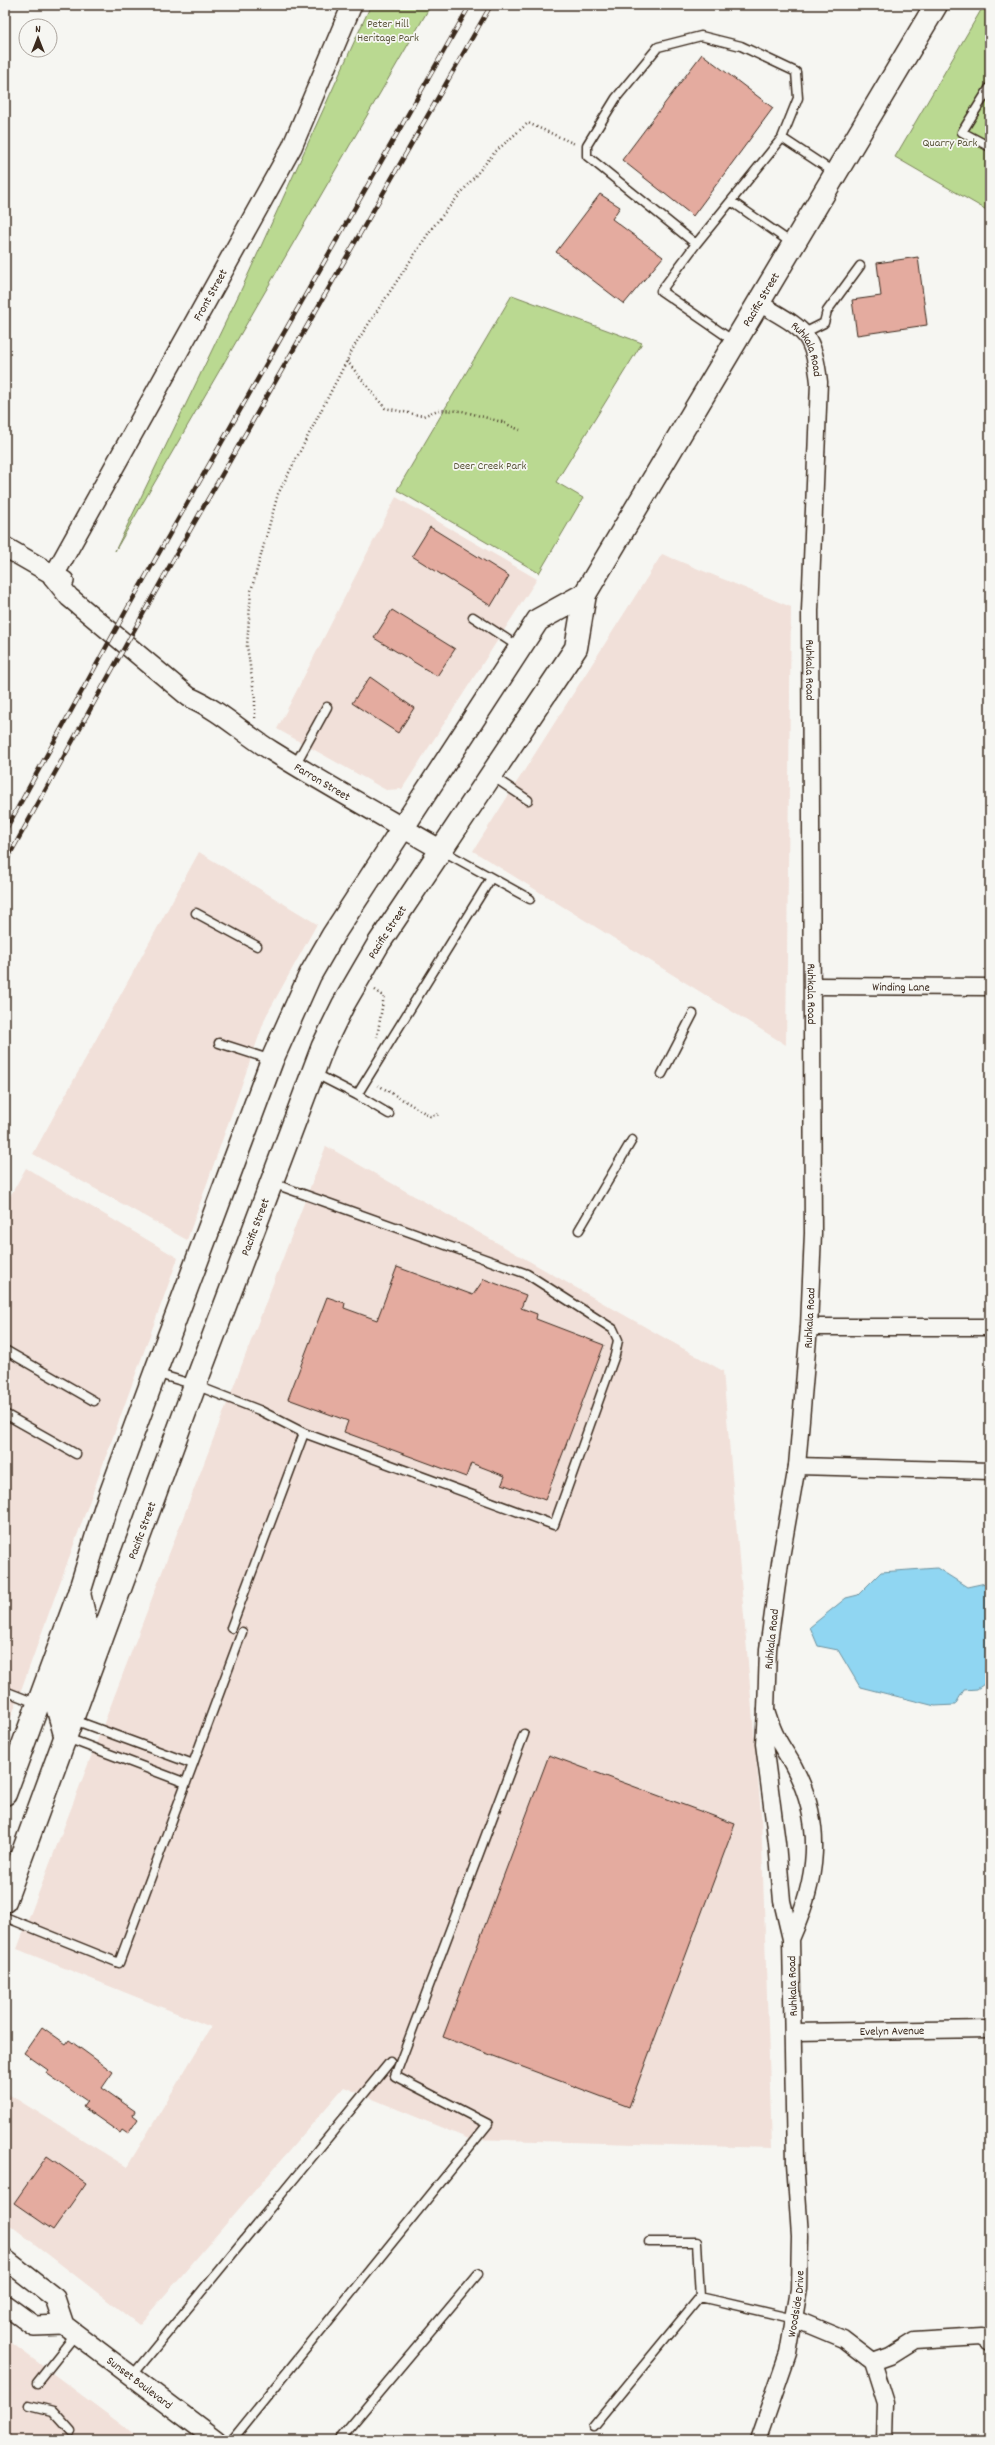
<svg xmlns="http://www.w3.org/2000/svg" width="995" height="2445" viewBox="0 0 995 2445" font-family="Dekko,sans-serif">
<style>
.built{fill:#f1e0d9}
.green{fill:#bad991;stroke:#7a8258}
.water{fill:#90d6f2;stroke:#6e919d}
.building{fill:#e4ab9f;stroke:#3b2a1e}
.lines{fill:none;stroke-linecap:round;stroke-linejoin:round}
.service-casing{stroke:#3b2a1e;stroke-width:11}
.minor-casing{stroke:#3b2a1e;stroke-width:19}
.tertiary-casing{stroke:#3b2a1e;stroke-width:22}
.secondary-casing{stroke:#3b2a1e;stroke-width:25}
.path{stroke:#3b2a1e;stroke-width:2.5;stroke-dasharray:1 3;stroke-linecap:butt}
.service{stroke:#f6f6f2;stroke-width:8}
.minor{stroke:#f6f6f2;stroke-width:16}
.tertiary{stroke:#f6f6f2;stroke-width:19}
.secondary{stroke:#f6f6f2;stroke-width:22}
.rail-casing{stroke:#3b2a1e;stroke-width:4.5}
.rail{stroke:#f6f6f2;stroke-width:3;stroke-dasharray:9;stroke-linecap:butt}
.labels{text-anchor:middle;stroke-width:3.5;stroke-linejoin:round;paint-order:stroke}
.park-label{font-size:12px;fill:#5b563b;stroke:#f6f6f2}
.street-label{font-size:12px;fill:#3b2a1e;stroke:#f6f6f2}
</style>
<rect width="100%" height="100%" fill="#f6f6f2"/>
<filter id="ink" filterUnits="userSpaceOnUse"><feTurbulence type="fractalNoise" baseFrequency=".025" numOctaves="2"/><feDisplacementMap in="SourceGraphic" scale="8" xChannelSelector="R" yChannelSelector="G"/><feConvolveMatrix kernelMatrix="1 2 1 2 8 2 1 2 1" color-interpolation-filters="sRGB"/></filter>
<g filter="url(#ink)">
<path class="built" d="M396,497L537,579L402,789L386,790L277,729Z
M662,554L791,607L786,1045L473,851Z
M199,852L317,924L266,1016L187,1240L33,1154Z
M326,1146L723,1371L761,1814L772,2148L469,2139L344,2087L139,2325L5,2221V2092L127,2167L211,2027L17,1949Z
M26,1168L178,1258L5,1734V1205Z
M5,2338L142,2440H5Z"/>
<path class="green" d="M371,5H431L115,551L242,288Z
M984,5H990V212L895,157Z
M512,295L642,343L556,482L583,498L539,573L397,490Z"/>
<path class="water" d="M937,1568L967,1587L990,1582V1680L977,1689L964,1690L955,1705L935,1706L860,1687L838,1650L818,1646L810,1627L846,1598L858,1595L881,1572Z"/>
<path class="building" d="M702,54L773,108L693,216L622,160Z
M600,194L620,207L612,219L663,257L624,304L556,252Z
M918,257L927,325L857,335L852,300L881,296L877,263Z
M430,527L509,576L491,606L412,556Z
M392,610L455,649L437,676L374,638Z
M370,677L414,708L398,733L352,703Z
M397,1267L473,1295L484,1279L526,1295L521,1308L537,1314L536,1319L604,1345L545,1500L502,1484L505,1476L471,1463L466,1477L344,1432L348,1421L288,1399L327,1297L345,1303L344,1308L377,1320Z
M549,1755L735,1824L629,2107L443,2037Z
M42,2027L66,2044L69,2040L113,2072L102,2088L135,2111L133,2115L138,2119L128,2134L122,2130L120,2133L83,2107L87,2101L46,2073L48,2070L24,2053Z
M47,2156L86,2183L53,2230L14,2203Z"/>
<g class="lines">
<defs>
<path id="service" d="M990,87L962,132L990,147
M782,138L696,244L587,156V145L616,98L658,47L701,36L741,46L796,72L798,98L782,138L835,173
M731,201L793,244
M696,244L661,291L735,342
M804,333L824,323L827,311L860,266
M473,617L519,647
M295,765L327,707
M492,776L528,800
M443,851L530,899
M196,913L257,946
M219,1043L272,1060
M314,1073L357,1095L389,1114
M662,1074L693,1014
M357,1095L491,878
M579,1230L632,1140
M5,1350L94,1401
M155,1373L195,1385L259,1410L304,1433L554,1525L615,1355L618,1340L613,1329L527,1274L272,1183
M5,1414L76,1454
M231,1628L304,1433
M5,1691L38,1704
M74,1720L193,1764
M67,1738L186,1783
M5,1917L119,1963L242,1632
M649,2242H697L700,2297
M132,2376L390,2062
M37,2383L76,2334
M29,2405L53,2411L71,2431
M593,2427L700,2297L795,2319
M232,2440L488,2124L395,2076L524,1734
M339,2440L478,2274"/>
<g id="minor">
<path id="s1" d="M759,303C802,329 813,329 819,382L810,611L813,1233L809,1327L797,1466L780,1563L768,1649L766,1710"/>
<path id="s2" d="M813,986L990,987"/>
<path d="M809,1327H990"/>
<path d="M797,1466L990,1471"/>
<path id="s3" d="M794,2032L990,2029"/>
<path d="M795,2319L843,2339L873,2362L886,2403L885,2440"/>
<path d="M873,2362L890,2356L914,2341L981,2337L990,2343"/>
<path id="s4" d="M758,2440L788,2354L799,2289L800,2236L795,2163L791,1939L782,1901L777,1843L764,1744L766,1710C769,1719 772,1729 777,1738C782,1748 789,1757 794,1767C825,1827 817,1880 791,1939"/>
</g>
<g id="tertiary">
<path d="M5,547L64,581"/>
<path id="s5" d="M53,577L292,147L352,5"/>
<path id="s6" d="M53,577L69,597L189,697C220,710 244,734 272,751C328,786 386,818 443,851"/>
<path id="s7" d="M5,2259L55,2298L64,2325L216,2440"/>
<path d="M5,2305L34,2326L64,2325"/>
</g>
<g id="secondary">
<path d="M66,1738L57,1706L86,1623L79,1593"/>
<path d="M5,1794L79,1593L106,1506L155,1373L272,1060L310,975L333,935L538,620L585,594"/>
<path id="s8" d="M5,1901L195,1385L323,1046L343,1005L379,943L576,648L585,594L936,5"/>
</g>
</defs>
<use href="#service" class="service-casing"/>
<use href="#minor" class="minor-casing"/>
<use href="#tertiary" class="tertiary-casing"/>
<use href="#secondary" class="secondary-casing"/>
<path class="path" d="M347,361L385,408L423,416L438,410L462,411L502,422L520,430
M255,718V699L247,646L251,591L278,494L356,343L432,228L495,152L528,123L575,144
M375,990L384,996L377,1037
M378,1085L430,1116L441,1114"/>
<use href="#service" class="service"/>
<use href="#minor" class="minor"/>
<use href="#tertiary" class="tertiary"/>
<use href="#secondary" class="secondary"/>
<defs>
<path id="rail" d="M5,831L126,611L470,5
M5,863L173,560L491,5"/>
</defs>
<use href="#rail" class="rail-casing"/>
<use href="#rail" class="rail"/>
</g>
</g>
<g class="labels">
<g class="park-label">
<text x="388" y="27">Peter Hill<tspan x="388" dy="14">Heritage Park</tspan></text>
<text x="950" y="146">Quarry Park</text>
<text x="490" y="469">Deer Creek Park</text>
</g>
<g class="street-label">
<text dy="4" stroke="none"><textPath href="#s5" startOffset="323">Front Street</textPath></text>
<text dy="4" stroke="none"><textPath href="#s8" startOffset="1782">Pacific Street</textPath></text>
<text dy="4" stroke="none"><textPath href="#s1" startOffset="70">Ruhkala Road</textPath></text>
<text dy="4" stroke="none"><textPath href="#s1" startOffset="394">Ruhkala Road</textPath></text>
<text dy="4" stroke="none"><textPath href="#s6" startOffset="340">Farron Street</textPath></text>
<text dy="4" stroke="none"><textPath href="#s8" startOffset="1043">Pacific Street</textPath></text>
<text dy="4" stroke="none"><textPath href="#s2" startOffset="88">Winding Lane</textPath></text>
<text dy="4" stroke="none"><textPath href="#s1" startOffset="718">Ruhkala Road</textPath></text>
<text dy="4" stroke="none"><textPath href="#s8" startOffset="719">Pacific Street</textPath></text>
<text transform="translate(809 1318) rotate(-87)" y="4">Ruhkala Road</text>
<text dy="4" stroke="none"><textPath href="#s8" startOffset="395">Pacific Street</textPath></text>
<text transform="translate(771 1639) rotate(-84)" y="4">Ruhkala Road</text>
<text transform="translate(792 1986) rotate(-92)" y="4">Ruhkala Road</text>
<text dy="4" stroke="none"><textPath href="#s3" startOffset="98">Evelyn Avenue</textPath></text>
<text dy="4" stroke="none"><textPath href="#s4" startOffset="142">Woodside Drive</textPath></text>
<text dy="4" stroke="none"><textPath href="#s7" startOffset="187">Sunset Boulevard</textPath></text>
</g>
</g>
<rect width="995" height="2445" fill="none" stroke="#f6f6f2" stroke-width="20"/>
<rect x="10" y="10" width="975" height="2425" fill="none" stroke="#3b2a1e" stroke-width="1.5" filter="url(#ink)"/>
<g transform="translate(38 38)"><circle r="19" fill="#f6f6f2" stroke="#aba49d"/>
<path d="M0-3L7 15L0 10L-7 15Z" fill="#3b2a1e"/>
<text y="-6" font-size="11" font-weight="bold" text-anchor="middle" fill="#3b2a1e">N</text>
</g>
</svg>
